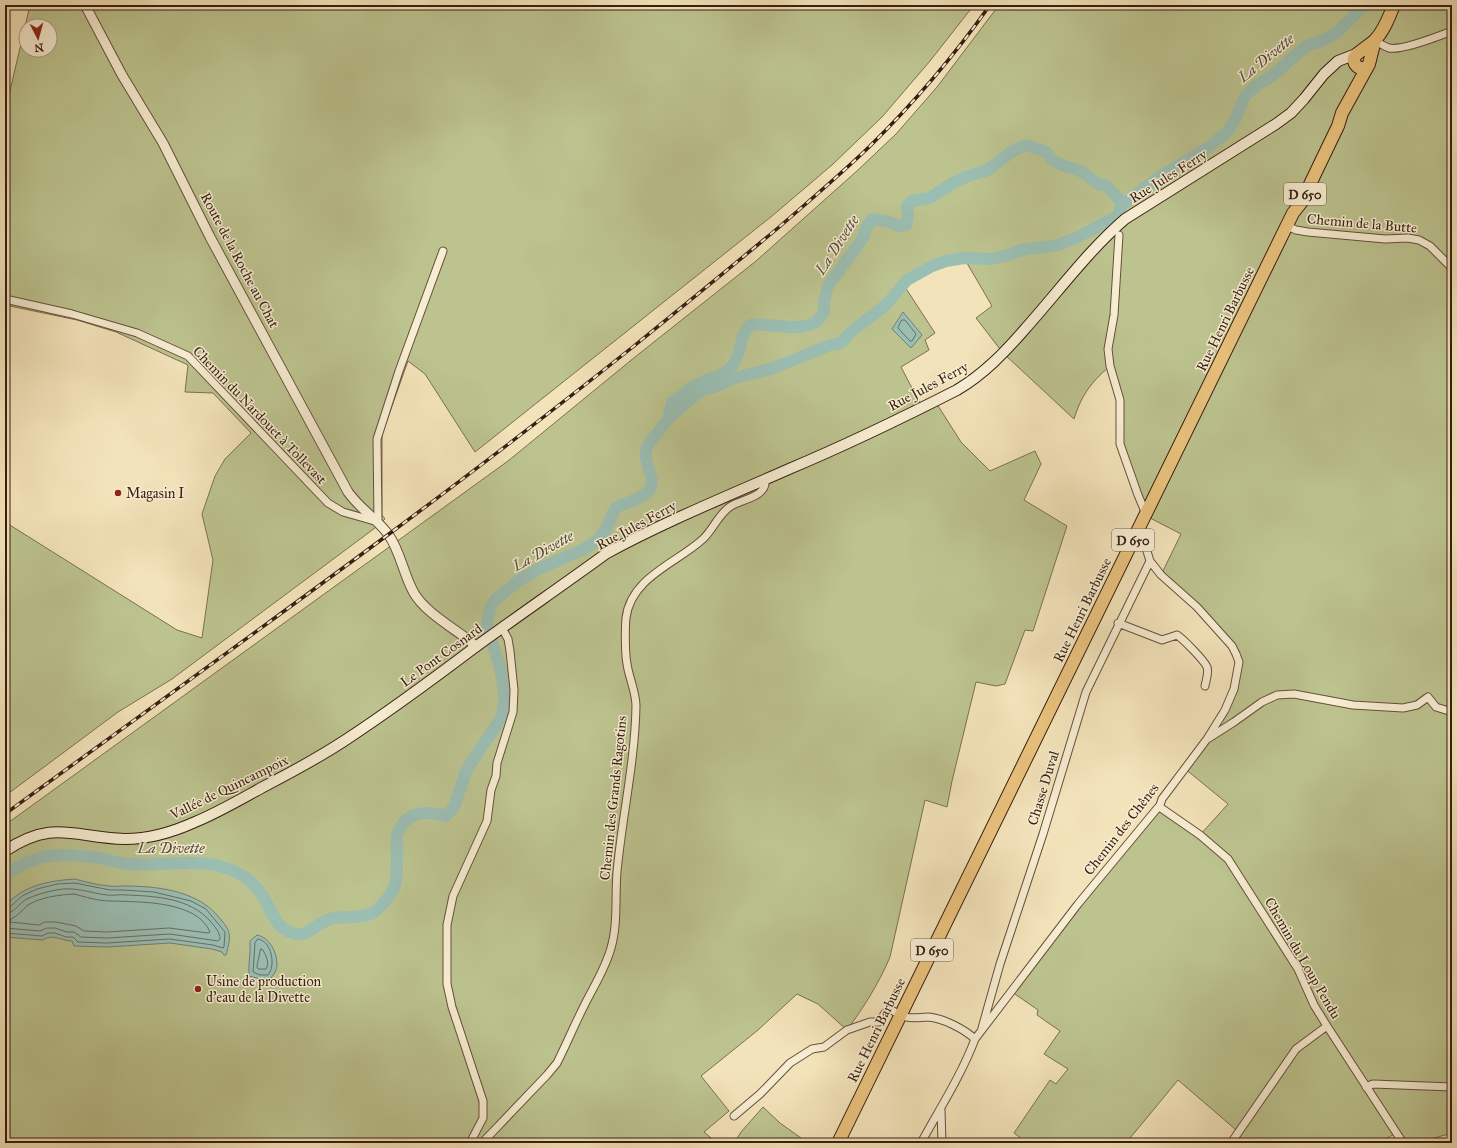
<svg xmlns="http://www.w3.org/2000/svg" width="1457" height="1148" viewBox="0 0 1457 1148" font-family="'IM FELL Great Primer',serif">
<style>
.green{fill:#bcc38f;stroke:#7a7050;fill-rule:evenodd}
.water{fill:#9bbeb3;stroke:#737e72}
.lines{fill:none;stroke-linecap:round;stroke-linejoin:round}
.shore{stroke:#696e62;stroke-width:1}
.river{stroke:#9bbeb3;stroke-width:12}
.minor-casing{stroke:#664f3a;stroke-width:9}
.tertiary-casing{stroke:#664f3a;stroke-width:11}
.secondary-casing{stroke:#371e10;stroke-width:12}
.primary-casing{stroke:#371e10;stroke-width:14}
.minor{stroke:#f7edd2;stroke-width:7}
.tertiary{stroke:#f7edd2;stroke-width:9}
.secondary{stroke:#f7edd2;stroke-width:10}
.primary{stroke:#eac27d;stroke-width:12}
.rail-casing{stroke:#371e10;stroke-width:3.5}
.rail{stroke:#f7edd2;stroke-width:2;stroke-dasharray:6;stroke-linecap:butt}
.poi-dot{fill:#8f2418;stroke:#f7edd2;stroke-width:1.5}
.labels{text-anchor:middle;stroke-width:3;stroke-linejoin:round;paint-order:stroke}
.shield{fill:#f7edd2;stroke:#715c4a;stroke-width:1}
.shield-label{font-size:13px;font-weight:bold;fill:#371e10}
.street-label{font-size:14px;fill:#371e10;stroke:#f7edd2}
.poi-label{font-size:14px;fill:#371e10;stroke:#f7edd2;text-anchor:start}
.water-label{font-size:15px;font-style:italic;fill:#554e41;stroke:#f7edd2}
</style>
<rect width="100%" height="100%" fill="#f3e3ba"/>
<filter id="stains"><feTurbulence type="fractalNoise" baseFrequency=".005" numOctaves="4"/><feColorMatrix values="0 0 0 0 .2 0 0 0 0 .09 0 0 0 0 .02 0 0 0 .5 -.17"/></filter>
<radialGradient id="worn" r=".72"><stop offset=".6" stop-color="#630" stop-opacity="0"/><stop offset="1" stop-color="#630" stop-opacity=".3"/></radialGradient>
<path class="green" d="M30,5H974L930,61L882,117L832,165L772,216L475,452L425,374L408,361L382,434V515L385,519L375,528L172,679L118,712L5,796V522L177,630L202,638L213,560L202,514L215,476L225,459L251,433L213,393L185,392L188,365L116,332L77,320L5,305V104L6,108ZM26,26H50V50H26Z
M999,5H1452V1133L1417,1143H1403L1396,1133L1379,1143H1231L1238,1133L1235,1129L1178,1080L1126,1143H1027L1014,1133L1050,1080L1056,1084L1068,1069L1044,1054L1060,1031L1037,1015L1038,1010L1012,992L1160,805L1200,835L1228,804L1184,768L1225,710L1239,662L1232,646L1161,575L1181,534L1152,519L1146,514L1120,444L1121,410L1109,367C1091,382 1081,396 1074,419L1003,353L976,318L992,306L964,258C945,261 916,270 903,284L935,333L925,340L929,350L901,367L922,407L935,401L961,442L990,471L1035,451L1041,464L1024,500L1067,526L1033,631L1025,630L1005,684L996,686L976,682L952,781L947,807L925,800L890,957C879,983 864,1007 847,1030L818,1004L797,994L758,1030L701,1076L729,1111L704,1132L717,1143H5V825L508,461L635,357L756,261L858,170L896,134L937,87Z
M763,1107L780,1123L808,1143H734L741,1132Z"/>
<path class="water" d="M903,312L922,335L911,348L892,329Z
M75,879C86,882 97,885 109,886C114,887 119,886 124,886C155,886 194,890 216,914C231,931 232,933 226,955H224L222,952L212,949L170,943L107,947L74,946L72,941C61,941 53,933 43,940L5,937V906C24,885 48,881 75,879Z
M257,935C269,937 277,952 277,964C277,970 274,974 271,978L260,979L249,976C248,964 251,953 250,941Z"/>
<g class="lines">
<path class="shore" d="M902,320H905L916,334L912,341H910L898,328Z
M74,894C86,897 98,901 110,901C138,902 197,900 210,932L208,933L169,928L107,932L84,931L76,926L56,922H45L39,925L10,922L11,919C18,916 22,910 28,905C41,897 59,895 74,894Z
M5,909L9,908L22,896L37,889L57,884L75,883L110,890H123L154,892L191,901L206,909L225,932L224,947L223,948L213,945L170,939L107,943L78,942L73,937H66L55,933H48L42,936L5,933
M5,914C14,913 18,905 25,900C34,895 46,892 56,890C74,886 90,893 107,895C113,896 120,894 126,895C155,896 190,898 210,921C215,927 220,932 220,939L218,941L170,934L107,938L81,937L74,932H67L55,928H47L40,931L5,928
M258,939C272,941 276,966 268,975H260L253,972L255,943Z
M261,949L263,950C266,956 270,963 266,969H258L257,967Z"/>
<path class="river" d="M668,419L672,403L691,388L706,380L721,375L733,366L739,352L743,335L750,325C770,322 798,333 816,322C819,319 822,315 824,312V303L828,286L863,238L867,226L872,219L886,221L899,226L906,225L908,214L907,206L912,201L930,198L951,184L968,176L988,170L1011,152L1026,145C1031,147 1043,150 1047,153C1049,155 1050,158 1053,160C1060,167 1073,167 1082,172C1091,176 1095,186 1106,185L1123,204
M5,875C18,866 34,858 49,856C66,854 84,856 100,858C110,860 120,864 130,864C168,867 208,854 243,876C250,880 257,888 262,895C272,910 275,930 296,934C308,937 320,920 334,918C347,916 360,919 373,913C378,910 382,905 386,900C388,897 391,894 393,890C398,879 397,863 397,851C397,847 396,841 397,836C403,812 425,810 446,816L454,807L467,769L501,718L505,698L500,667L488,630L487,623L490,608L495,600L518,581L539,569L584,549L599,539L606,529L614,511L617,507L639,498L650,490L652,480L646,458V450L650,442L668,419L694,396L703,390L714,387L734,378L771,369L830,345L838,344L843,341L852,331L886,305L907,280L932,266L946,261L964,258L991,259L1008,255L1018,251L1028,249L1055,246L1076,238L1120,215V207L1123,204L1158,178L1209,147L1228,131L1235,120L1245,96L1256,86L1272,76L1306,46L1322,41L1337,32L1365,5"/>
<defs>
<path id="minor" d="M1375,40C1379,43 1383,46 1389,48C1402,51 1439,36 1452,31
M1287,226L1296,230L1308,232L1385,239L1408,238L1419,240L1430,246L1450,266
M1119,235L1114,315L1108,349L1110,366L1120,400V444L1138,495L1146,514
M5,299L72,314L137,333L188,356L328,503L343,512L378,522L377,439L399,371L443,251
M1118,623L1162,640L1177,635C1183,639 1204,660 1207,667C1209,673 1206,680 1205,686
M1209,738L1234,722L1262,702L1277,695L1294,694L1353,705L1403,708L1417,705L1428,697L1436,707L1452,712
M1160,805L1161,808L1200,835L1228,859L1298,969L1314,1005L1327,1026L1403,1143
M982,1028L1000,964L1043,834L1086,692L1150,561
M1366,1087L1373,1084L1452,1087
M941,1110L942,1143
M734,1116L760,1094L790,1063L812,1049L824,1047L847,1030L870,1022H879L885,1013L890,1010C896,1011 899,1016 906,1017C913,1019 921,1017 928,1017C943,1018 964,1029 975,1039
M470,1143L483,1118V1101L452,1007L447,984V925L453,896L487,821L491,790L496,776L497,763L513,712L514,690L510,651L508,639L502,628
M482,1143L547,1075L557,1063C566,1045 574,1026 583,1008C592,989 605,970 611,948C618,924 615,897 617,872C622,817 635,762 636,706C636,692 629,678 627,664C625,654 625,628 626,618C631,577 677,563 703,539C713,530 719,513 731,506C742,499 767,497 765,480
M921,1143C940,1108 961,1076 975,1039L1078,904L1160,805L1162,799L1207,739L1225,710L1234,689L1239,662L1236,654L1232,646L1197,607L1161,575L1150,561L1146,548L1133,539
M1231,1143L1296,1049L1327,1026"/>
<path id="tertiary" d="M85,5L122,75L163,143L210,237L348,492C360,509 376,518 388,534C401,552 403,574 414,593C425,612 452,627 470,641L476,647"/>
<path id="secondary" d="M5,851C54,818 74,838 125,839C149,839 173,832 195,822C219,812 241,799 263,787C292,772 320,757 347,739C391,710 433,679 474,648C518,616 563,585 607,553C666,521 728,496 789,469C846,445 902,418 957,390C984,374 1004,353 1025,329C1058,292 1088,251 1125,219L1276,124L1291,113L1304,99L1324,74L1338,61L1356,54"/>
<path id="primary" d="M1366,67L1363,69C1358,68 1353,64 1354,58C1355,54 1370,45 1375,40C1384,31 1389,17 1394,5
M838,1143L1293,213L1301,203L1338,126L1342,113L1369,64L1375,40"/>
</defs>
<use href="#minor" class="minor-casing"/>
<use href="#tertiary" class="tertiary-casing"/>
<use href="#secondary" class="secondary-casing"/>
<use href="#primary" class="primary-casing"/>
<use href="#minor" class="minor"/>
<use href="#tertiary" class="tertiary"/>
<use href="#secondary" class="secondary"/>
<use href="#primary" class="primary"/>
<defs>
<path id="rail" d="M5,814C216,660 430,509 634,346C682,307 730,268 778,228C809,201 840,175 869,147C914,103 954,56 990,5"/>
</defs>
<use href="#rail" class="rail-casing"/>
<use href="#rail" class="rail"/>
</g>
<g class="poi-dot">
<circle cx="118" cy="493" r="4"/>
<circle cx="198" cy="989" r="4"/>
</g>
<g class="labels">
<g class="shield">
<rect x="1284" y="183" width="42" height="22" rx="3"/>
<rect x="1112" y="529" width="42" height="22" rx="3"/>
<rect x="911" y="939" width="42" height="22" rx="3"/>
</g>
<g class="shield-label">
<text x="1305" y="199">D 650</text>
<text x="1133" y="545">D 650</text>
<text x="932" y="955">D 650</text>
</g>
<g class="street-label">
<text transform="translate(1168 176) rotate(-32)" y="5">Rue Jules Ferry</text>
<text transform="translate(1362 223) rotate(5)" y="5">Chemin de la Butte</text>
<text transform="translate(240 260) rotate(62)" y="5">Route de la Roche au Chat</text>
<text transform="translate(1225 319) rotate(-64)" y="5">Rue Henri Barbusse</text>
<text transform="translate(928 386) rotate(-28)" y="5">Rue Jules Ferry</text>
<text transform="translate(260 415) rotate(46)" y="5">Chemin du Nardouet à Tollevast</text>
<text transform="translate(636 525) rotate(-28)" y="5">Rue Jules Ferry</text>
<text transform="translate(1082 610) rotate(-64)" y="5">Rue Henri Barbusse</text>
<text transform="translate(441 655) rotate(-36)" y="5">Le Pont Cosnard</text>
<text transform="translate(229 787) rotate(-26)" y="5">Vallée de Quincampoix</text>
<text transform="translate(1043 788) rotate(-73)" y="5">Chasse Duval</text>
<text transform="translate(613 798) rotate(-84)" y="5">Chemin des Grands Ragotins</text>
<text transform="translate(1121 829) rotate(-52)" y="5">Chemin des Chênes</text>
<text transform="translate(1303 958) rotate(60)" y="5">Chemin du Loup Pendu</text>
<text transform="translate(876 1030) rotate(-64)" y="5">Rue Henri Barbusse</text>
</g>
<g class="poi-label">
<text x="126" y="498">Magasin I</text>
<text x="206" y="986">Usine de production<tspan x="206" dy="16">d'eau de la Divette</tspan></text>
</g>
<g class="water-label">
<text transform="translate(1266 58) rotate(-39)" y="5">La Divette</text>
<text transform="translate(837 245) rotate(-57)" y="5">La Divette</text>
<text transform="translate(543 551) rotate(-29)" y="5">La Divette</text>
<text x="171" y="853">La Divette</text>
</g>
</g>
<rect width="1457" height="1148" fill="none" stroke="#f3e3ba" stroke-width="20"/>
<rect x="6" y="6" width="1445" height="1136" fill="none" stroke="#371e10" stroke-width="2"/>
<rect x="10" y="10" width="1437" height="1128" fill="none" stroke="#371e10"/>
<g transform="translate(38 38) rotate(174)"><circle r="19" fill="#f7edd2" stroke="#aa9a84"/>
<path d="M0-3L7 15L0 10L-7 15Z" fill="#8f2418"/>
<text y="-6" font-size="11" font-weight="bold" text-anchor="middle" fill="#371e10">N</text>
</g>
<rect width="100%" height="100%" filter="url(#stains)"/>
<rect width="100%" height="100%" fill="url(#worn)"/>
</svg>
